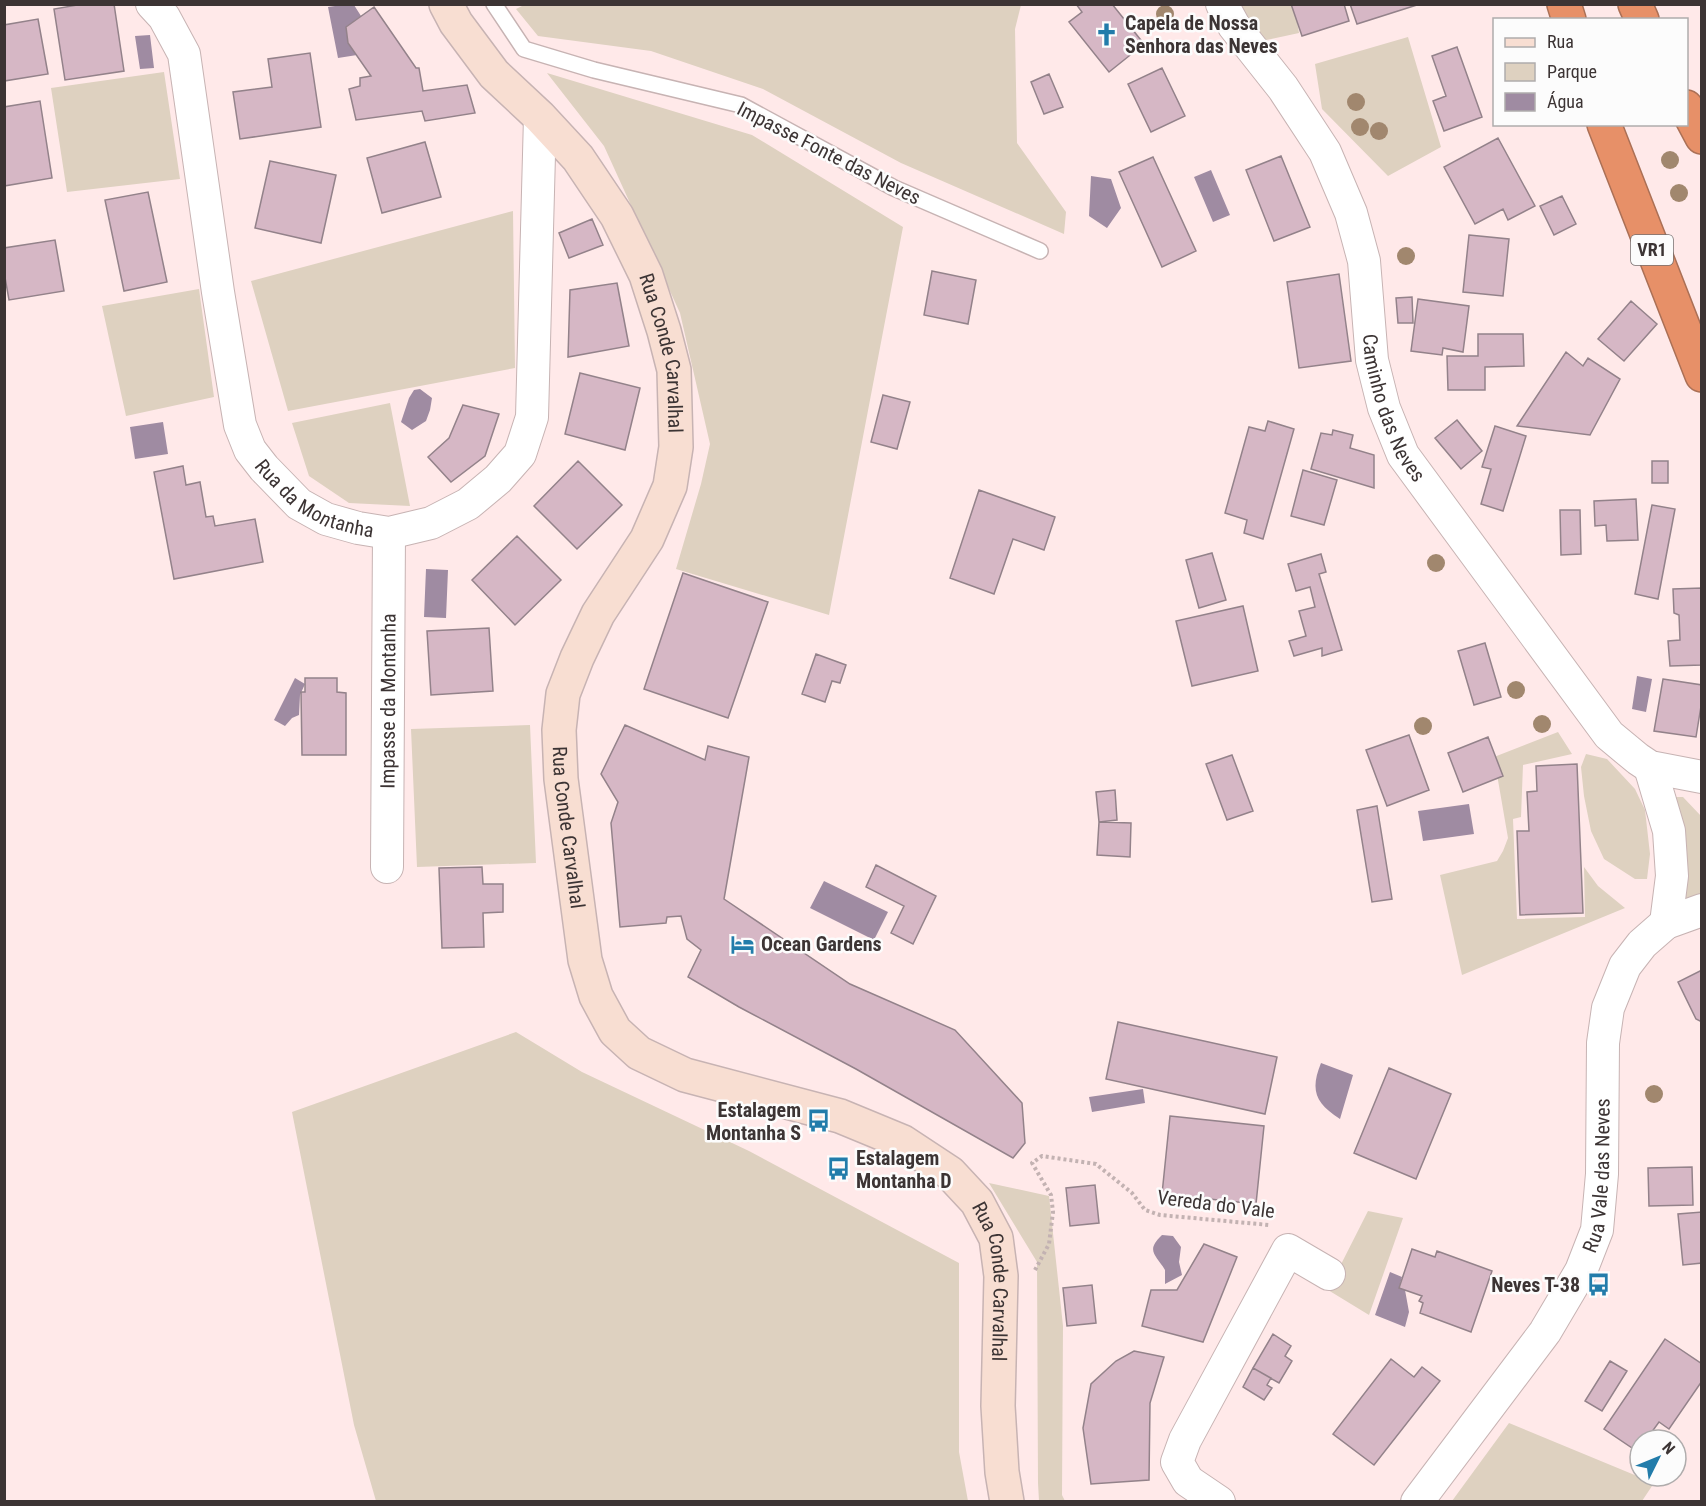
<svg xmlns="http://www.w3.org/2000/svg" width="1706" height="1506" viewBox="0 0 1706 1506" font-family="'Roboto Condensed',sans-serif">
<style>
.green{fill:#ded1c0}
.water{fill:#9f8ba2}
.building{fill:#d6b7c5;stroke:#93828a;stroke-width:1.5}
.lines{fill:none;stroke-linecap:round;stroke-linejoin:round}
.lane-casing{stroke:#c7b3b3;stroke-width:18}
.street-casing{stroke:#c7b3b3;stroke-width:34}
.secondary-casing{stroke:#c7b3b3;stroke-width:36}
.highway-casing{stroke:#ab7056;stroke-width:36}
.path{stroke:#c3b2b2;stroke-width:4;stroke-dasharray:3 3;stroke-linecap:butt}
.lane{stroke:#fff;stroke-width:15}
.street{stroke:#fff;stroke-width:32}
.secondary{stroke:#f8ded2;stroke-width:33}
.highway{stroke:#e79068;stroke-width:33}
.tree{fill:#a1876e}
.labels{text-anchor:middle;stroke-width:5;stroke-linejoin:round;paint-order:stroke}
.shield{fill:#fcfcfc;stroke:#767070;stroke-width:1.5}
.shield-label{font-size:18px;font-weight:bold;fill:#3c3434}
.poi-label{font-size:20px;font-weight:bold;fill:#3c3434;stroke:#fcfcfc;text-anchor:start}
.street-label{font-size:20px;fill:#3c3434;stroke:#fcfcfc}
</style>
<rect width="100%" height="100%" fill="#ffe9e9"/>
<path class="green" d="M524,5H1021L1015,29L1017,143L1066,212L1064,234L901,163L763,89L651,51L538,36L516,9Z
M1242,5H1294L1299,33L1262,41L1247,25Z
M1408,37L1441,147L1388,176L1322,109L1315,64Z
M164,72L180,179L67,192L51,88Z
M547,73L752,135L903,227L829,615L676,569L701,484L710,444L680,313L604,146Z
M513,211L515,368L288,411L251,281Z
M199,289L214,397L126,416L102,306Z
M390,403L410,506L349,503L309,476L292,423Z
M530,725L536,863L417,867L411,729Z
M1558,732L1572,754L1523,765L1521,817L1513,819L1517,919L1585,917L1584,867L1598,886L1625,908L1462,975L1440,875L1497,861L1503,851L1508,838L1494,757Z
M1586,754L1607,759L1635,789L1645,810L1650,854L1647,879H1635L1604,859L1591,831L1584,796L1581,767Z
M1676,797H1683L1701,816V895L1684,899L1673,799Z
M516,1032L582,1072L749,1151L959,1263V1452L968,1501H376L354,1425L292,1112Z
M989,1183L1049,1196L1063,1326L1062,1495L1065,1501H1039L1038,1483L1037,1262Z
M1368,1211L1403,1218L1369,1315L1328,1290Z
M1509,1423L1654,1483L1642,1501H1452Z"/>
<path class="water" d="M342,5H354L361,16L346,27L348,43L357,55L338,58L328,7Z
M150,35L154,68L140,69L135,36Z
M1211,170L1230,215L1213,222L1194,177Z
M1091,176L1111,179L1121,208L1107,228L1089,216Z
M420,389L432,398L430,410L426,421L412,430L401,422L409,398L414,390Z
M163,422L168,454L135,459L130,427Z
M426,569L448,570L446,618L424,617Z
M1637,676L1652,679L1646,712L1632,709Z
M295,678L305,684L300,695L299,715L292,718L285,726L274,720Z
M1469,804L1474,834L1423,841L1418,811Z
M824,881L888,912L874,940L810,908Z
M1321,1063L1353,1075L1340,1119C1315,1103 1310,1090 1321,1063Z
M1143,1089L1145,1103L1092,1112L1089,1097Z
M1162,1235L1173,1236L1181,1247L1179,1262L1182,1275L1165,1284V1270C1156,1255 1145,1251 1162,1235Z
M1390,1272L1402,1277L1399,1288L1405,1290L1409,1312L1405,1327L1375,1315Z"/>
<path class="building" d="M83,4H114L124,71L65,80L54,9Z
M1076,4H1112L1144,44L1109,72L1069,22L1082,12Z
M1291,4H1344L1349,21L1302,36Z
M1350,4H1420L1357,24Z
M374,7L416,68H419L423,91L467,85L475,113L425,121L422,111L356,120L349,89L360,86V78L371,76L348,43L346,27Z
M38,19L48,74L4,81V25Z
M1457,47L1482,117L1444,131L1433,101L1446,96L1432,56Z
M310,53L321,127L240,139L233,92L272,87L268,59Z
M1162,68L1185,116L1151,132L1128,84Z
M1049,74L1063,107L1044,114L1031,82Z
M40,101L52,178L4,186V107Z
M1498,138L1535,206L1508,220L1503,209L1475,224L1444,167Z
M425,142L441,197L382,213L367,158Z
M1281,156L1310,227L1274,241L1246,170Z
M1153,157L1196,251L1162,267L1119,172Z
M270,161L336,175L321,243L255,228Z
M148,192L167,282L124,291L105,200Z
M1562,196L1576,224L1554,235L1540,206Z
M592,219L603,245L569,258L559,233Z
M1469,235L1509,239L1503,296L1463,292Z
M55,240L64,291L9,300L4,272V248Z
M932,271L976,280L968,324L924,315Z
M1339,274L1351,361L1299,368L1287,282Z
M617,283L629,346L568,357L570,290Z
M1412,297L1413,323H1398L1396,298Z
M1418,299L1469,306L1463,352L1443,348L1442,355L1411,351Z
M1631,301L1657,324L1624,361L1598,339Z
M1478,334H1523L1524,366L1485,367V390H1448L1447,356H1478Z
M1566,352L1583,366L1588,358L1620,379L1590,435L1517,426Z
M580,373L640,388L625,450L565,434Z
M883,395L910,402L897,449L871,442Z
M463,405L499,414L485,456L451,482L428,457L449,438Z
M1457,420L1482,451L1461,469L1435,438Z
M1268,421L1294,429L1263,539L1244,533L1247,520L1225,513L1249,427L1265,431Z
M1495,426L1526,436L1503,511L1481,504L1491,469L1482,467Z
M1333,430L1353,435L1350,448L1374,455V488L1311,469L1321,433L1332,435Z
M578,461L622,505L577,549L534,506Z
M1652,461H1668V483H1652Z
M183,466L186,485L200,482L206,517L213,516L215,526L255,519L263,562L174,579L154,472Z
M1303,470L1337,480L1324,525L1291,516Z
M979,490L1055,517L1044,550L1013,539L994,594L950,578Z
M1636,499L1638,540L1607,541L1606,525L1595,526L1594,501Z
M1652,505L1675,509L1658,599L1635,594Z
M1560,510H1580L1581,554L1561,555Z
M517,536L561,580L515,625L472,580Z
M1212,553L1226,600L1199,608L1186,560Z
M1321,554L1326,572L1319,574L1342,650L1322,656V648L1294,656L1289,641L1306,636L1299,611L1315,607L1310,587L1296,591L1288,564Z
M683,573L768,602L728,718L644,689Z
M1702,588V665L1670,666L1668,641L1680,640L1679,615L1674,613L1673,589Z
M1243,606L1258,671L1192,686L1176,621Z
M489,628L493,691L431,695L427,631Z
M1485,643L1501,697L1474,705L1458,651Z
M816,654L846,665L840,683L832,681L825,702L802,694Z
M305,678H337V692L346,693V755H302L301,692H305Z
M1663,679L1702,685V700L1696,737L1654,731Z
M625,725L705,760L708,746L749,757L724,899L850,984L955,1030L1022,1103L1025,1143L1013,1158L856,1069L739,1007L688,977L701,950L687,939L681,916L667,917L666,923L620,927L611,823L618,802L601,774Z
M1409,735L1429,790L1387,806L1366,750Z
M1488,737L1503,776L1463,792L1448,753Z
M1232,755L1253,811L1227,820L1206,764Z
M1577,764L1583,913L1520,915L1517,831H1529L1527,792L1537,791L1536,766Z
M1115,790L1117,820L1099,822L1096,792Z
M1377,806L1392,899L1372,902L1357,810Z
M1099,822L1131,823L1130,857L1097,855Z
M876,865L936,896L913,944L891,933L904,906L866,887Z
M482,867L483,884H503V912L483,913L484,947L442,948L439,868Z
M1702,970V1022L1696,1019L1678,982Z
M1118,1022L1277,1057L1265,1114L1106,1079Z
M1389,1068L1451,1094L1416,1179L1354,1153Z
M1170,1116L1264,1126L1256,1204L1162,1194Z
M1692,1167L1693,1205L1649,1206L1648,1168Z
M1095,1185L1099,1223L1070,1226L1066,1188Z
M1702,1212V1263L1683,1265L1678,1214Z
M1204,1244L1237,1257L1203,1342L1142,1326L1151,1290H1177Z
M1412,1249L1435,1257L1437,1251L1492,1271L1471,1332L1420,1313L1423,1303L1419,1301L1422,1296L1399,1288Z
M1092,1285L1096,1323L1067,1326L1063,1288Z
M1273,1334L1291,1346L1285,1356L1292,1361L1279,1383L1253,1368Z
M1665,1339L1702,1364V1381L1669,1429L1659,1422L1646,1440H1640V1449L1638,1452L1604,1429Z
M1665,1339L1702,1364V1381L1669,1429L1659,1422L1646,1440H1640V1449L1638,1452L1604,1429Z
M1134,1351L1164,1357L1150,1403L1149,1480L1091,1484L1083,1428L1091,1384L1116,1361Z
M1391,1359L1414,1377L1422,1367L1440,1381L1374,1465L1333,1434Z
M1610,1361L1627,1371L1602,1411L1585,1401Z
M1253,1368L1271,1378L1267,1385L1272,1388L1264,1400L1243,1387Z"/>
<g class="lines">
<defs>
<path id="lane" d="M494,4L524,49L594,70L741,105L894,188L1040,251"/>
<g id="street">
<path id="s1" d="M152,4L164,17L184,54L218,292L240,425L250,450L264,468L299,504L326,519L358,528L389,533L431,523L468,504L498,479L520,454L532,417L540,117"/>
<path id="s2" d="M1222,4L1234,26L1283,88L1325,152L1351,213L1364,261L1372,360L1384,408L1403,455L1609,735L1638,759L1650,767L1702,777"/>
<path d="M1650,767L1669,831L1672,876L1666,923"/>
<path id="s3" d="M387,867L389,533"/>
<path d="M1219,1502L1188,1481L1177,1462L1185,1440L1288,1250L1329,1274"/>
<path id="s4" d="M1417,1502L1545,1332L1581,1271L1597,1230L1602,1174L1603,1043L1608,1008L1625,966L1642,944L1666,923L1702,910"/>
</g>
<g id="secondary">
<path id="s5" d="M446,4L456,23L494,74L540,117L578,158L617,216L646,275L664,331L674,370L676,447L670,486L647,539L598,614L577,658L563,694L559,730L561,779L585,960L596,996L615,1031L639,1053L685,1075L840,1116L903,1142L950,1173L977,1202L996,1238L1001,1276L998,1406L1002,1472L1007,1502"/>
</g>
<path id="highway" d="M1564,4L1569,20
M1635,4L1642,20
M1686,107L1702,137
M1604,124L1702,375"/>
</defs>
<use href="#lane" class="lane-casing"/>
<use href="#street" class="street-casing"/>
<use href="#secondary" class="secondary-casing"/>
<use href="#highway" class="highway-casing"/>
<path class="path" d="M1035,1270L1049,1244L1053,1212L1051,1195L1032,1163L1042,1156L1096,1164L1132,1193L1145,1210L1160,1215L1269,1225"/>
<use href="#lane" class="lane"/>
<use href="#street" class="street"/>
<use href="#secondary" class="secondary"/>
<use href="#highway" class="highway"/>
</g>
<g class="tree">
<circle cx="1165" cy="14" r="9"/>
<circle cx="1356" cy="102" r="9"/>
<circle cx="1360" cy="127" r="9"/>
<circle cx="1379" cy="131" r="9"/>
<circle cx="1670" cy="160" r="9"/>
<circle cx="1679" cy="193" r="9"/>
<circle cx="1406" cy="256" r="9"/>
<circle cx="1436" cy="563" r="9"/>
<circle cx="1516" cy="690" r="9"/>
<circle cx="1542" cy="724" r="9"/>
<circle cx="1423" cy="726" r="9"/>
<circle cx="1654" cy="1094" r="9"/>
</g>
<defs>
<symbol id="church-bare" viewBox="-9 -9 18 18"><path d="M-1.2-6h2.4v3.5h3.3v2.4h-3.3V6h-2.4V-.1h-3.3v-2.4h3.3Z" fill="#227caa" stroke="#fcfcfc" stroke-width="2.5" paint-order="stroke"/></symbol>
<symbol id="hotel-bare" viewBox="-9 -9 18 18"><path d="M-6-4.5h1.5V1H6V5H4.5V3h-9V5H-6ZM-4 0a1.8 1.8 0 1 1 3.6 0ZM.5 0V-2.5h3Q6-2.5 6 0Z" fill="#227caa" stroke="#fcfcfc" stroke-width="2.5" paint-order="stroke"/></symbol>
<symbol id="bus-bare" viewBox="-9 -9 18 18"><path d="M-5-6H5V4H4V6H2V4H-2V6H-4V4H-5ZM-3.5-4V0h7V-4ZM-3.5 1.2v1.5H-2V1.2ZM2 1.2v1.5H3.5V1.2Z" fill="#227caa" stroke="#fcfcfc" stroke-width="2.5" paint-order="stroke"/></symbol>
</defs>
<g fill-rule="evenodd">
<use href="#church-bare" x="1090" y="18" width="33" height="33"/>
<use href="#hotel-bare" x="726" y="928" width="33" height="33"/>
<use href="#bus-bare" x="802" y="1104" width="33" height="33"/>
<use href="#bus-bare" x="822" y="1152" width="33" height="33"/>
<use href="#bus-bare" x="1582" y="1268" width="33" height="33"/>
</g>
<g class="labels">
<rect class="shield" x="1631" y="235" width="42" height="30" rx="4.5"/>
<g class="shield-label">
<text x="1652" y="256">VR1</text>
</g>
<g class="poi-label">
<text x="1125" y="30">Capela de Nossa<tspan x="1125" dy="23">Senhora das Neves</tspan></text>
<text x="761" y="951">Ocean Gardens</text>
<text x="801" y="1117" text-anchor="end">Estalagem<tspan x="801" dy="23">Montanha S</tspan></text>
<text x="856" y="1165">Estalagem<tspan x="856" dy="23">Montanha D</tspan></text>
<text x="1580" y="1292" text-anchor="end">Neves T-38</text>
</g>
<g class="street-label">
<text transform="translate(829 153) rotate(27)" y="7">Impasse Fonte das Neves</text>
<text dy="7" stroke="none"><textPath href="#s5" startOffset="420">Rua Conde Carvalhal</textPath></text>
<text dy="7" stroke="none"><textPath href="#s2" startOffset="448">Caminho das Neves</textPath></text>
<text dy="7" stroke="none"><textPath href="#s1" startOffset="546">Rua da Montanha</textPath></text>
<text dy="7" stroke="none"><textPath href="#s3" startOffset="166">Impasse da Montanha</textPath></text>
<text dy="7" stroke="none"><textPath href="#s5" startOffset="924">Rua Conde Carvalhal</textPath></text>
<text dy="7" stroke="none"><textPath href="#s4" startOffset="382">Rua Vale das Neves</textPath></text>
<text transform="translate(1216 1204) rotate(7)" y="7">Vereda do Vale</text>
<text dy="7" stroke="none"><textPath href="#s5" startOffset="1626">Rua Conde Carvalhal</textPath></text>
</g>
</g>
<rect width="1706" height="1506" fill="none" stroke="#3c3434" stroke-width="12"/>
<rect x="1493" y="18" width="195" height="108" fill="#fcfcfc" stroke="#afacac" stroke-width="1.5"/>
<rect x="1505" y="38" width="30" height="9" fill="#f8ded2" stroke="#afacac" stroke-width="1.5"/>
<text x="1547" y="48" font-size="18" fill="#3c3434">Rua</text>
<rect x="1505" y="63" width="30" height="18" fill="#ded1c0" stroke="#afacac" stroke-width="1.5"/>
<text x="1547" y="78" font-size="18" fill="#3c3434">Parque</text>
<rect x="1505" y="93" width="30" height="18" fill="#9f8ba2" stroke="#afacac" stroke-width="1.5"/>
<text x="1547" y="108" font-size="18" fill="#3c3434">Água</text>
<g transform="translate(1658 1458) rotate(47)"><circle r="28" fill="#fcfcfc" stroke="#afacac" stroke-width="1.5"/>
<path d="M0-4.5L10 22L0 15L-10 22Z" fill="#227caa"/>
<text y="-9" font-size="16" font-weight="bold" text-anchor="middle" fill="#3c3434">N</text>
</g>
</svg>
